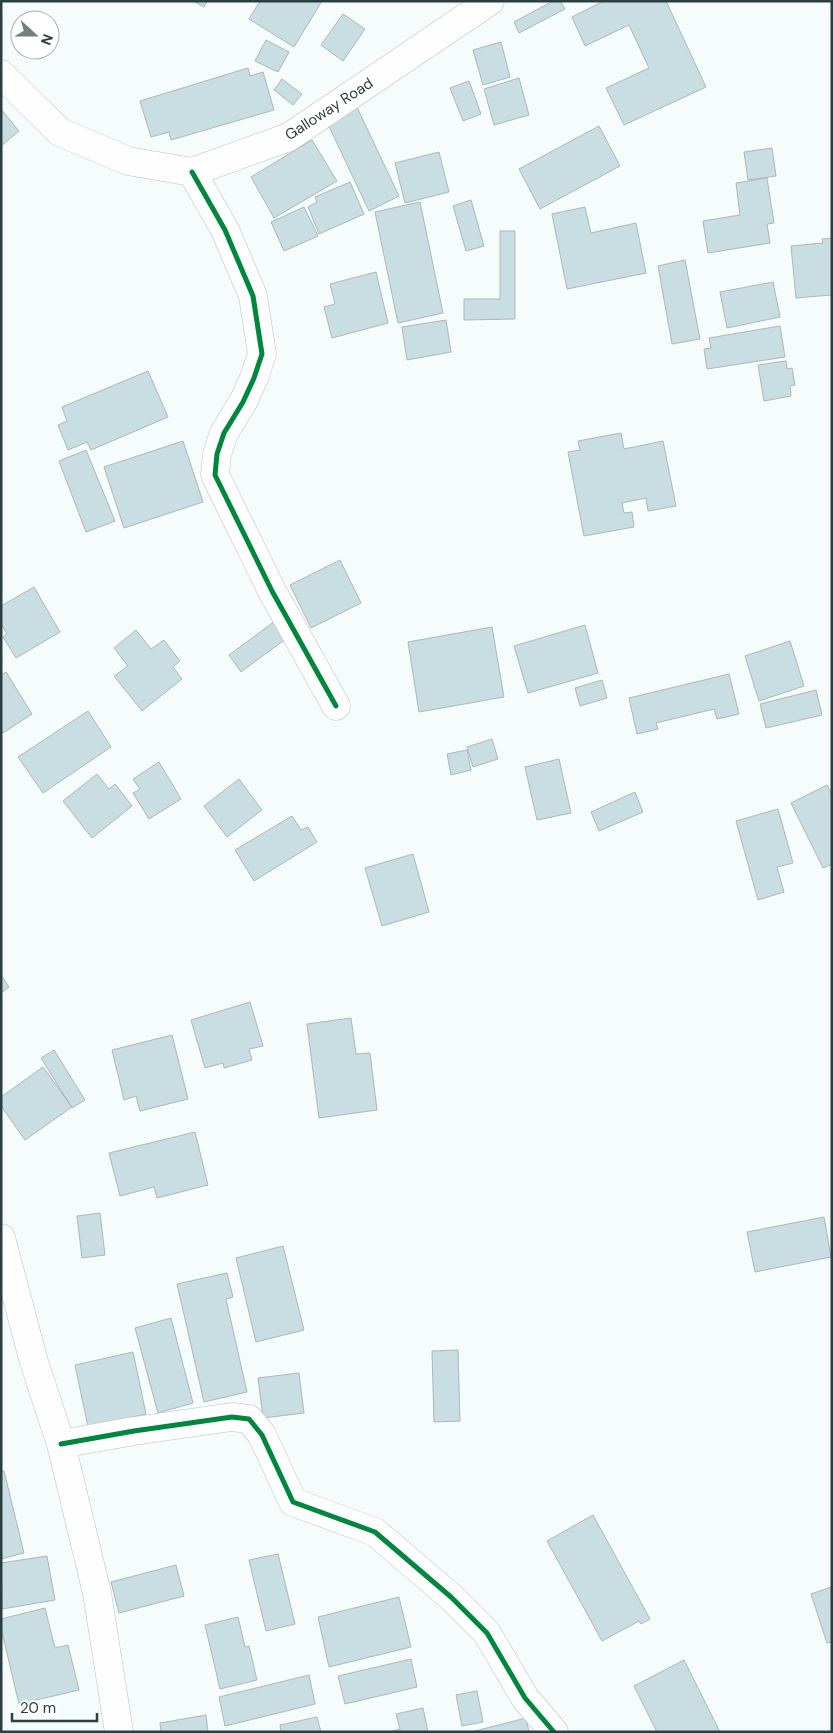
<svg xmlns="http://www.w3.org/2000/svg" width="833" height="1733" viewBox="0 0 833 1733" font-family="'DM Sans',sans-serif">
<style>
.building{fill:#c8dee2;stroke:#acb7b9}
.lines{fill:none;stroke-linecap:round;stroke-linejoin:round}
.minor-casing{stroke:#b6c0c2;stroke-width:29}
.minor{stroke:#fefeff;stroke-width:28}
.cycleway-casing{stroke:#fff;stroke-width:8}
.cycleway{stroke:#00873e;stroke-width:5}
.labels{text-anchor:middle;stroke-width:4;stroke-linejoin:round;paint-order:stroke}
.street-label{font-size:15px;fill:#2b3e42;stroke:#fff}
</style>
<rect width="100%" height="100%" fill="#f6fbfc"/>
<path class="building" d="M193,1H207L204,7Z
M260,1H322L294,47L249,19Z
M553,1H560L565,9L519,33L514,22Z
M604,1H666L706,87L624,125L606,88L649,68L629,25L585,46L572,17Z
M343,14L365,29L343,61L321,45Z
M266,40L289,52L278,72L255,61Z
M501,42L510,77L483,85L473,50Z
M248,68L250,76L263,72L274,110L171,140L169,132L151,137L140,101Z
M519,78L529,115L494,125L484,89Z
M282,79L302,94L293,105L274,90Z
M469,81L481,114L463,121L450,88Z
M355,103L399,196L369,211L325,118Z
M1,109L19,131L1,146Z
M599,126L620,166L540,209L519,169Z
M312,140L337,181L274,218L251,177Z
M772,148L776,176L748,180L744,152Z
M439,152L449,192L405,203L395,163Z
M767,178L774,223L767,224L770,243L708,253L703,221L740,215L736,183Z
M350,182L364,214L319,234L308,207L317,202L315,197Z
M471,200L484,246L466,251L453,206Z
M420,202L443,313L398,323L375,212Z
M304,207L318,236L284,251L271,222Z
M585,207L591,233L636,223L646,273L567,289L552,214Z
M500,231H515V319L464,320V299H500Z
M832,238V299L831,295L796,298L791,246L823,243L822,239Z
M685,260L700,339L672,344L658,266Z
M376,272L388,323L332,338L324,307L335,304L330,284Z
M773,282L780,317L727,328L720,292Z
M446,320L451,352L407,360L402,327Z
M780,326L785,357L707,369L704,349L711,348L709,338Z
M786,361L787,369L792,368L795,385L790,386L791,396L764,401L758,365Z
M148,371L168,417L91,450L87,442L68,450L58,425L67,421L62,407Z
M621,433L624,449L663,441L676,506L648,511L646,498L622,503L624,513L632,512L634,527L584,536L568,452L580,450L578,441Z
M183,441L203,502L124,528L104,467Z
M86,450L115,521L86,532L59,461Z
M340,560L361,603L311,628L290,585Z
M34,587L60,632L16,658L3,637L7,634L1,624V606Z
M275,621L287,638L241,672L229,655Z
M585,625L598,673L528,693L514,646Z
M492,627L504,697L419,712L408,642Z
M136,630L151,649L164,640L180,661L173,667L182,679L142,711L114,676L128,666L114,648Z
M790,641L804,686L759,701L745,656Z
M6,672L32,714L3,733L1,731V675Z
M729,674L739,714L717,719L714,709L656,723L658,729L637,734L629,698Z
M602,680L607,698L580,706L575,688Z
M816,690L822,715L766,728L760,704Z
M88,711L111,747L43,793L18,757Z
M492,739L498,759L473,767L467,747Z
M467,750L471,770L451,775L447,754Z
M559,759L571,813L537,820L525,767Z
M159,762L181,799L149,819L133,793L140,789L133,779Z
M97,774L109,789L115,784L132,806L92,838L63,801Z
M239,779L262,810L227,837L204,806Z
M827,785L832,795V864L823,868L791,803Z
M635,792L643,812L599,831L591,812Z
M778,809L793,863L777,867L784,892L758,900L736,821Z
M292,816L301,830L308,827L317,842L254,881L235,850Z
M413,854L429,912L382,926L365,868Z
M1,975L9,987L1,993Z
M250,1002L263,1046L249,1049L252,1060L224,1068L223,1063L205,1068L191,1020Z
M351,1018L356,1054L370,1053L377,1110L319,1118L307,1024Z
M172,1035L188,1099L140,1111L136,1096L124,1100L112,1050Z
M54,1050L85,1100L72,1108L41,1058Z
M43,1067L72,1107L25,1140L1,1106V1097Z
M195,1132L208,1185L157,1198L154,1187L120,1196L109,1153Z
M100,1213L105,1255L82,1258L77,1216Z
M824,1217L831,1257L755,1272L747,1232Z
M283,1246L304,1330L256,1342L236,1258Z
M227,1273L233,1297L226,1299L247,1392L204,1402L177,1284Z
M171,1318L193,1403L158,1413L135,1328Z
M458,1350L460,1421L434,1422L432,1351Z
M133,1352L146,1414L88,1427L75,1365Z
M299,1373L304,1413L263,1418L258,1378Z
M4,1471L24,1553L1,1559V1472Z
M593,1515L650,1619L641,1624L639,1621L602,1641L547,1541Z
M278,1554L295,1624L266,1631L249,1560Z
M47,1556L55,1600L2,1609L1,1563Z
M176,1565L184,1596L119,1613L111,1582Z
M831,1587L832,1642L827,1643L811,1594Z
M399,1597L411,1647L329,1667L318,1617Z
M45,1608L55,1648L68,1645L79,1690L19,1704L1,1628V1619Z
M238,1617L245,1647L249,1646L257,1680L220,1689L205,1625Z
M411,1659L417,1687L345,1704L338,1676Z
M684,1660L720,1732H657L634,1686Z
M309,1675L315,1704L225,1726L219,1697Z
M477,1691L483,1722L462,1726L456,1695Z
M423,1708L428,1732H389L400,1729L396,1714Z
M206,1715L208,1732H161L160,1723Z
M317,1717L321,1732H281L280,1725Z
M526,1718L529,1732H471Z"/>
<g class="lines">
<defs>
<path id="minor" d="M1,74L60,132L128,161L192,172L289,137L490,1
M192,172L225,230L253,296L262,354L254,378L243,402L224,433L217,454L215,475L272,591L336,706
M1,1238L34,1362L61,1444L97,1593L119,1732
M61,1444L134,1431L232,1417L249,1419L262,1435L293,1502L375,1532L451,1597L487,1633L525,1698L554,1732"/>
</defs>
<use href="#minor" class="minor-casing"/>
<use href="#minor" class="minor"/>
<defs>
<path id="cycleway" d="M192,172L225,230L253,296L262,354L254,378L243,402L224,433L217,454L215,475L272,591L336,706
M61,1444L134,1431L232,1417L249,1419L262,1435L293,1502L375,1532L451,1597L487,1633L525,1698L554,1732"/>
</defs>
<use href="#cycleway" class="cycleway-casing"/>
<use href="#cycleway" class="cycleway"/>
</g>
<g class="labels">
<g class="street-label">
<text transform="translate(329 109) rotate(-33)" y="5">Galloway Road</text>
</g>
</g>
<rect width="833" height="1733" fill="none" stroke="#2b3e42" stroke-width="5"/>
<g transform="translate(35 35) rotate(111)"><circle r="24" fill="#ffffff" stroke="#aab2b3"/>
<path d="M0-4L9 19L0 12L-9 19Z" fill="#728083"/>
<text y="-8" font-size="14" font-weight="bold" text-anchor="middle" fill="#2b3e42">N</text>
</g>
<path d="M12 1713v8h85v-8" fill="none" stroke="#2b3e42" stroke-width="2.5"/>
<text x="20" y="1713" font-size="15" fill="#2b3e42" stroke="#ffffff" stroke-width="4" paint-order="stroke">20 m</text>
</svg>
